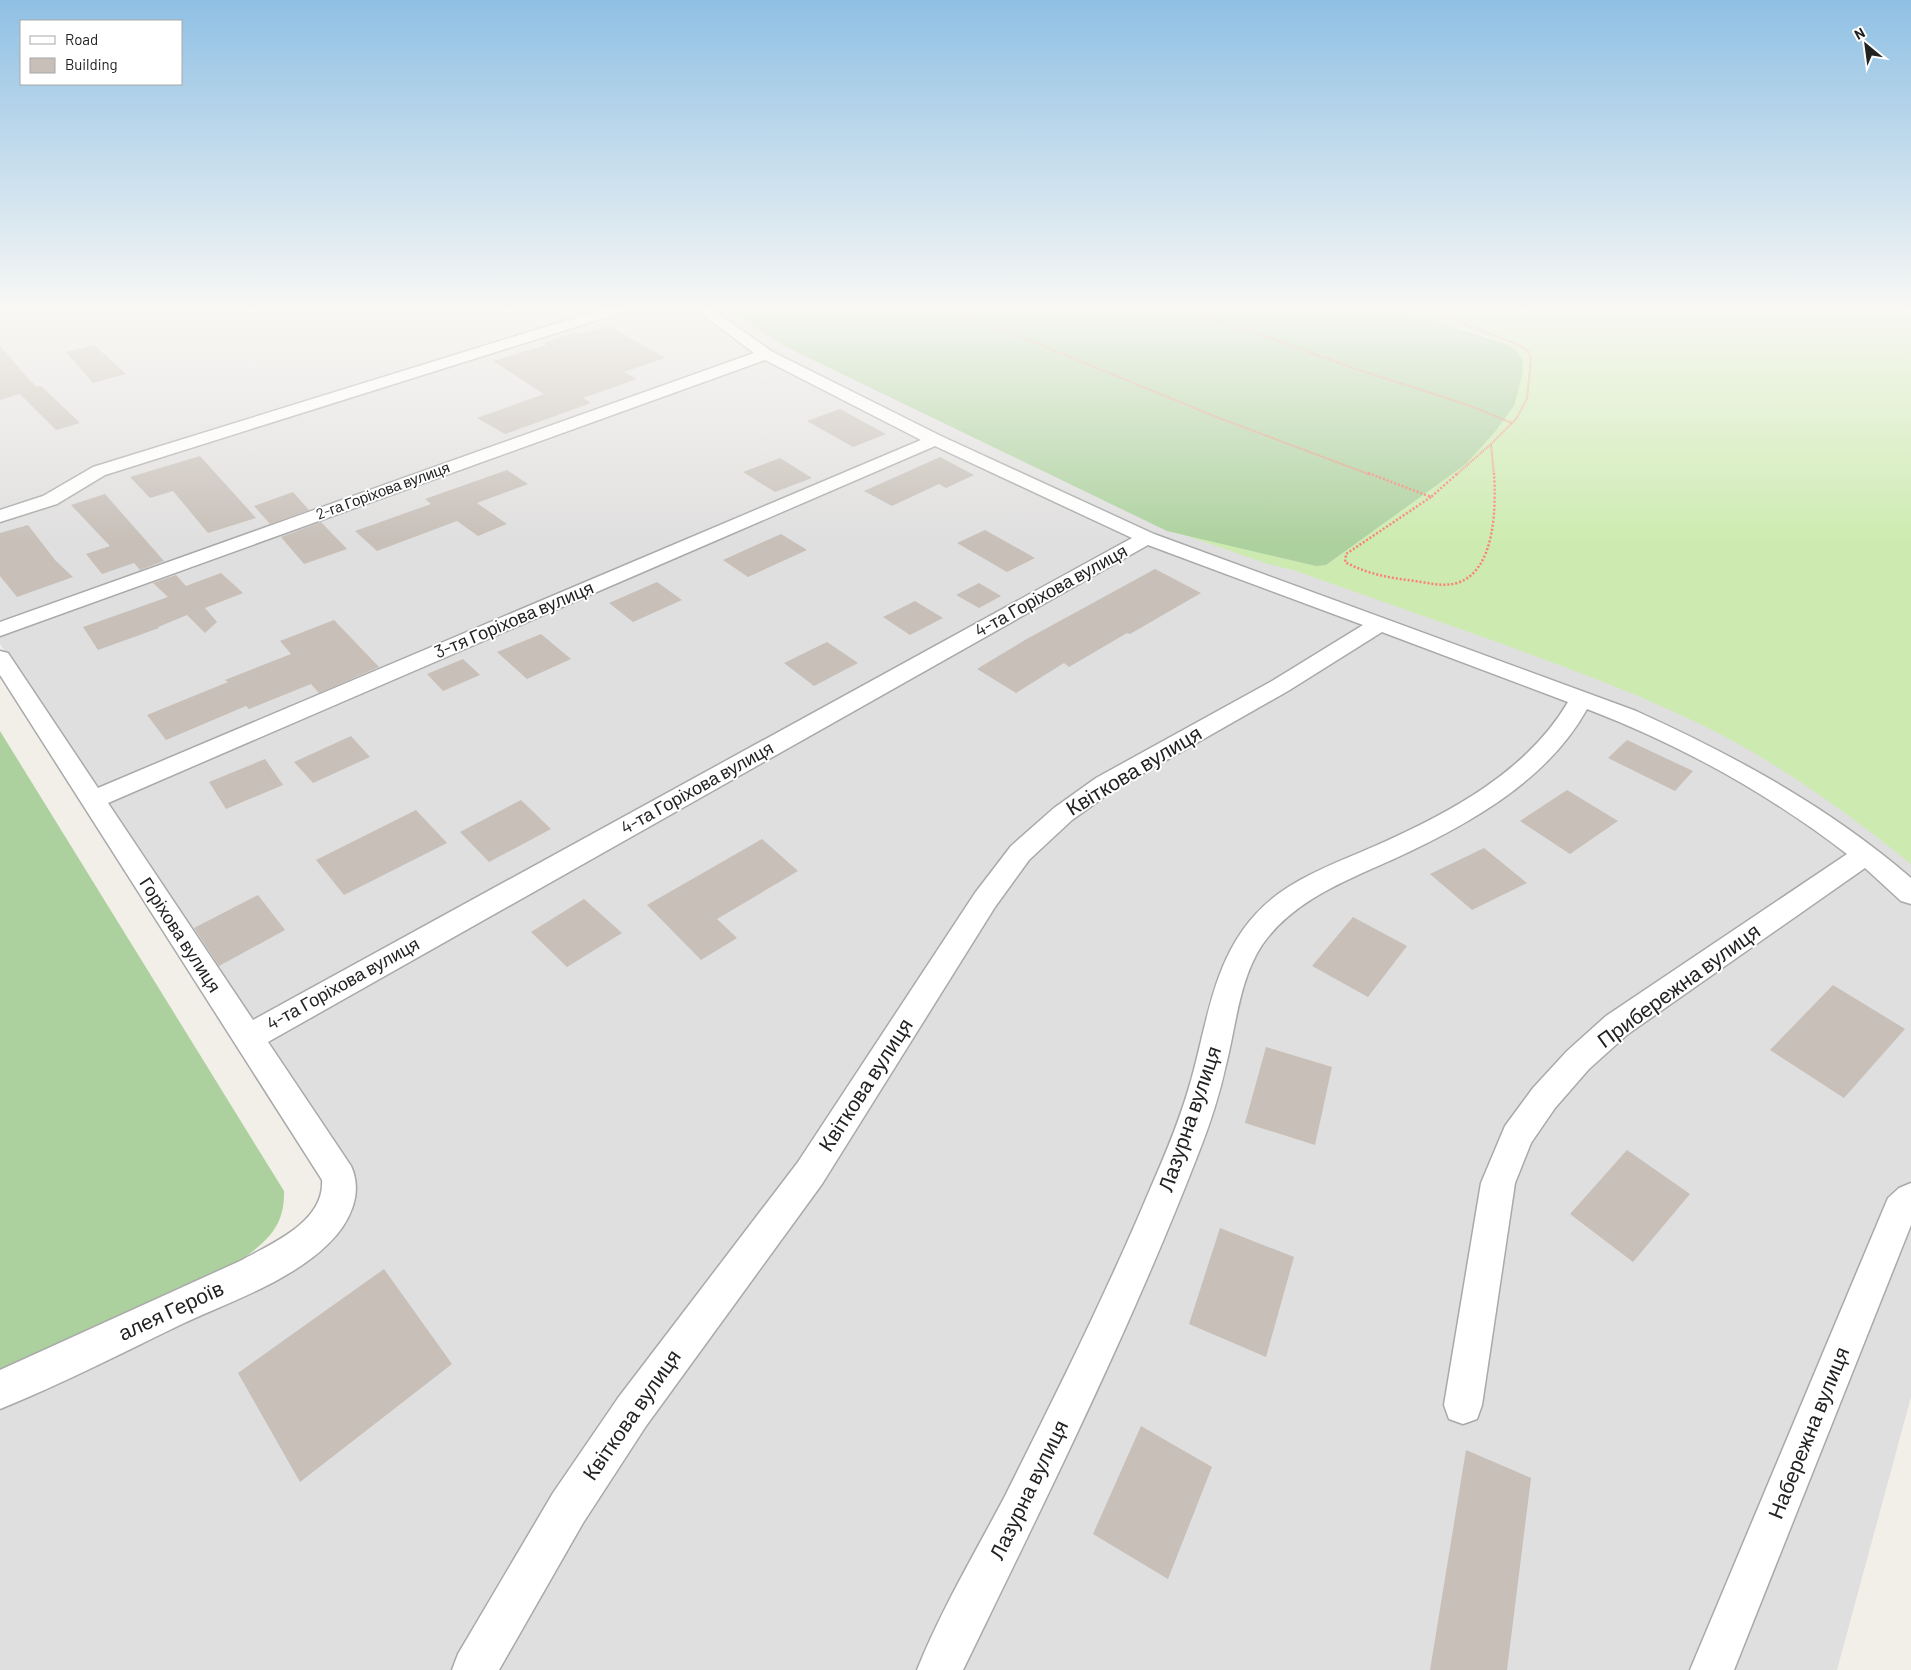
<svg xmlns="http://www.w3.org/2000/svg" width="1911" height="1670" viewBox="0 0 1911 1670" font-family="Barlow,sans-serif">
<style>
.residential{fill:#e0dfdf}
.grass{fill:#cdebb0}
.forest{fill:#add19e}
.building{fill:#c7bfb8}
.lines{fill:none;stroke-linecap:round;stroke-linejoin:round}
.street-casing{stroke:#a9a9a9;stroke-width:3}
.path-far1{stroke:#fa8072;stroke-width:2;stroke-dasharray:1 1;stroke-linecap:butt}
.path{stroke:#fa8072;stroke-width:2.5;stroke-dasharray:2 2;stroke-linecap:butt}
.street{fill:#fff;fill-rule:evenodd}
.labels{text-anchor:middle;stroke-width:4;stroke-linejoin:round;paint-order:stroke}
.far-street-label{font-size:15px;fill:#222;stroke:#fff}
.street-label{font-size:18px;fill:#222;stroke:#fff}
.near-street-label{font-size:21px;fill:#222;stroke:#fff}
</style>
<rect width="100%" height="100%" fill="#f2efe9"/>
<path class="residential" d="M0,309H1408L1862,791L1911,854V1397L1837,1670H0V1369L240,1261L298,1233L351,1176L0,644Z"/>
<path class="grass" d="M1396,309H1911V864C1845,811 1776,761 1700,724C1635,692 1565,667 1497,642C1429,618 1361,594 1293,570L1265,563L1179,533L1316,566L1326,565L1466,464L1494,433L1514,406L1516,350L1486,336Z"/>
<path class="forest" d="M726,309H1396L1504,343L1516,350L1522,359L1523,372L1514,406L1494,433L1466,464L1326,565L1316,566L1167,531L786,347Z
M0,731L284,1191C285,1227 267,1241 240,1261L0,1369Z"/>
<path class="building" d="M609,326L665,358L624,372L637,379L583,398L591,403L505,434L477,418L544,394L493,361L547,345L544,343L576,332L580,334Z
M0,345L23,373L37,387L41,386L80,423L56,430L20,394L0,400Z
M94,345L126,374L93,383L66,352Z
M840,409L886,434L853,447L807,421Z
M200,456L256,518L208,533L173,491L150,498L130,477Z
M940,457L974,475L946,488L939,484L892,506L864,491Z
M780,458L812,478L775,492L743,472Z
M507,470L528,484L477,503L507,524L478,536L457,521L377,551L355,531L431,504L425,499Z
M293,492L309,510L270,524L254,506Z
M105,494L164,561L140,570L134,563L102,574L86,554L110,546L71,505Z
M321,522L347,549L304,564L281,537Z
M28,525L55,560L73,577L17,597L0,576V533Z
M985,530L1035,558L1007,572L957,543Z
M781,534L807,550L748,577L723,560Z
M1155,569L1201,593L1130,634L1127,633L1069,667L1064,663L1016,693L977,669L1025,640Z
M221,573L243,593L205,608L217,622L205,633L187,615L158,627L159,628L98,650L83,627L168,597L153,583L176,575L186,586Z
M657,582L682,600L633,622L609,603Z
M979,583L1001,596L979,608L956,595Z
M915,601L943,618L910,635L883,617Z
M334,620L379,667L319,693L311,684L249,709L246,706L166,740L147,715L228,682L225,680L291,654L280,641Z
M541,634L571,659L527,679L497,652Z
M827,642L858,663L814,686L784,663Z
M463,659L480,675L443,691L427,674Z
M351,736L370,757L313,783L294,762Z
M1627,740L1693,771L1675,791L1608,758Z
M265,759L283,785L226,809L209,782Z
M1567,790L1618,821L1570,854L1520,821Z
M521,800L551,829L489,862L460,832Z
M416,810L447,843L344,895L316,860Z
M762,839L798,871L717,919L737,938L701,960L647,905Z
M1484,848L1527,883L1472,910L1430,874Z
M258,895L285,930L219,966L194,928Z
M584,899L622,933L567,967L531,932Z
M1353,917L1407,946L1368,997L1312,966Z
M1833,985L1905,1029L1844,1098L1770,1050Z
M1266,1047L1332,1067L1315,1145L1245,1123Z
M1627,1150L1690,1194L1633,1262L1570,1214Z
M1220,1228L1294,1257L1266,1357L1189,1324Z
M384,1269L452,1364L300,1482L238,1373Z
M1141,1426L1212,1467L1168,1579L1093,1534Z
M1466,1450L1531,1478L1507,1670H1430Z"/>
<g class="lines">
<defs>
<path id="street" d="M603,309H625L623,312L105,475L57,504L0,522V510L43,496L93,467Z
M695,309H712L771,351L941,436L1154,534L1636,711C1735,756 1829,807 1911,878V904L1901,901L1865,868L1628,1034L1589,1069L1555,1108L1531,1143L1515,1183L1482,1405L1477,1419L1463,1424L1449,1419L1444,1405L1481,1183L1505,1126L1533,1088L1567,1051L1606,1016L1847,854C1769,794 1679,744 1587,709C1547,781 1469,824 1396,858C1348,880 1294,899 1262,945C1239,980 1236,1026 1226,1065C1219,1097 1209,1127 1197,1157C1129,1332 1045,1501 963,1670H917C941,1610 975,1553 1005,1496C1056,1394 1107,1292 1151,1187C1166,1153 1180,1119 1190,1084C1207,1026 1212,962 1255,915C1286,880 1334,864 1375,846C1448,814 1527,772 1568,702L1382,632L1288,691L1114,790L1072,820L1029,860L995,907L822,1184L646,1426L583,1523L499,1670H452L458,1654L553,1493L618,1398L798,1162L975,893L1011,846L1054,808L1096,778L1272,681L1363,625L1148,545L268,1042L351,1166C364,1194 349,1224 328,1244C291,1281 229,1302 182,1324C122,1353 62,1384 0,1409V1370L240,1261C271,1244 325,1222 322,1180L0,675V651L8,653L98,788L921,440L765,360L0,636V622L754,353ZM935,446L1132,538L253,1020L108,803Z
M1911,1183V1225L1734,1670H1690L1888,1198L1899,1188Z"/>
</defs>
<use href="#street" class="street-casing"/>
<path class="path-far1" d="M953,309L1219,418L1371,475
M1189,309L1356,369L1468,405L1512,423
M1438,309L1469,326L1519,345L1528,351L1531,359L1527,399L1516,419L1491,444L1494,475
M1456,475L1491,444"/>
<path class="path" d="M1368,473L1431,497L1458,473
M1431,497L1346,554L1345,562C1367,574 1390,578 1415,581C1429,583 1443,587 1457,583C1496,571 1496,506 1494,473"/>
<use href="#street" class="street"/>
</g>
<linearGradient id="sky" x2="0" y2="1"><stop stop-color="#8fc0e4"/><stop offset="0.57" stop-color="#f9f8f5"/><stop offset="1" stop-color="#f9f8f5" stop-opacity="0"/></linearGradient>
<rect width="1911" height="543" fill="url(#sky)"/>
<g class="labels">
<g class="far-street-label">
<text transform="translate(383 491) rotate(-20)" y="5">2-га Горіхова вулиця</text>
</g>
<g class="street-label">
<text transform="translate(1051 591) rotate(-29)" y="6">4-та Горіхова вулиця</text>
<text transform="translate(514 620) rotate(-23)" y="6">3-тя Горіхова вулиця</text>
<text transform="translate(697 788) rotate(-29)" y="6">4-та Горіхова вулиця</text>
<text transform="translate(180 935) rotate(57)" y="6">Горіхова вулиця</text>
<text transform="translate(343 984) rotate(-29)" y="6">4-та Горіхова вулиця</text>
</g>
<g class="near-street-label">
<text transform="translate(1134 771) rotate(-31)" y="7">Квіткова вулиця</text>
<text transform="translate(1679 986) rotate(-36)" y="7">Прибережна вулиця</text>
<text transform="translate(866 1085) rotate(-57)" y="7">Квіткова вулиця</text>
<text transform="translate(1190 1119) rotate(-71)" y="7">Лазурна вулиця</text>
<text transform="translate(171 1311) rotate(-25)" y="7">алея Героїв</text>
<text transform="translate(632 1415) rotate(-55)" y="7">Квіткова вулиця</text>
<text transform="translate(1809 1433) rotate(-68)" y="7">Набережна вулиця</text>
<text transform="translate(1029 1490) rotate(-64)" y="7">Лазурна вулиця</text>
</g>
</g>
<rect x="20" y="20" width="162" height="65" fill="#ffffff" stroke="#a7a7a7"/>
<rect x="30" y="36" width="25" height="8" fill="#ffffff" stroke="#a7a7a7"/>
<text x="65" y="45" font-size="15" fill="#222222">Road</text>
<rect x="30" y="58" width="25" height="15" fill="#c7bfb8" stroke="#a7a7a7"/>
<text x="65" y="70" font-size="15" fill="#222222">Building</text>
<g transform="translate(1866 45) rotate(331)" stroke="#ffffff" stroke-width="4" paint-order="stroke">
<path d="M0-4L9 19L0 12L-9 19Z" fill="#222222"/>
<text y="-8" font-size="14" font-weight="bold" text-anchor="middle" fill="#222222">N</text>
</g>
</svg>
